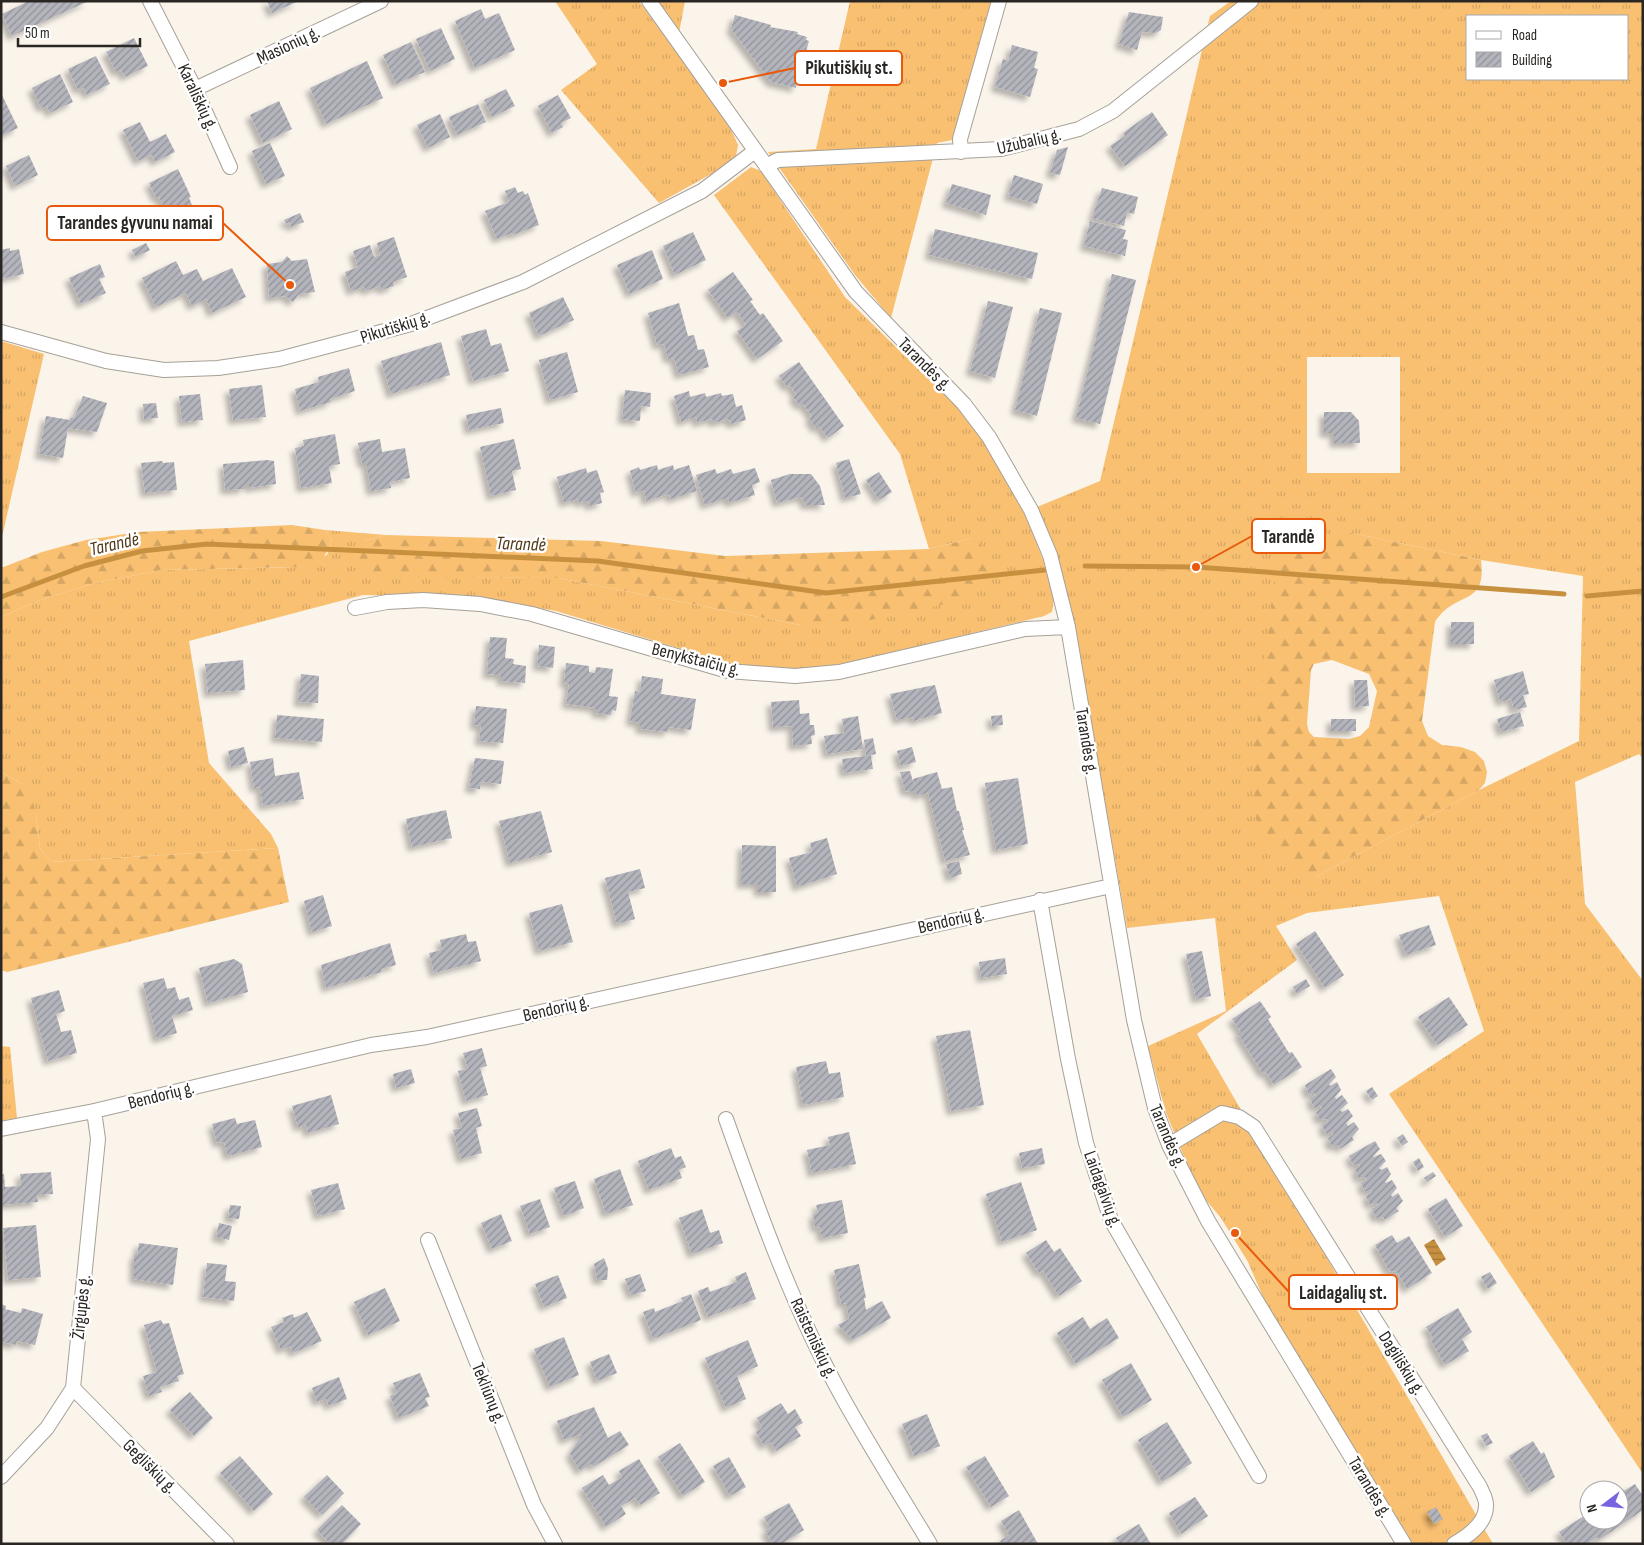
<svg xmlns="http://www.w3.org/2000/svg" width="1644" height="1545" viewBox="0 0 1644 1545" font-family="'Sofia Sans Condensed',sans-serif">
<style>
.grass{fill:url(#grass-tufts);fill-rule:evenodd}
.forest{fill:url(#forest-firs);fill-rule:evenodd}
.water{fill:url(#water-rules)}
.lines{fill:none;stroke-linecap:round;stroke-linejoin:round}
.stream{stroke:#c7903f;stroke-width:5}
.building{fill:url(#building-hatch);filter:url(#shadow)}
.street-casing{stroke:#a6a098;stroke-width:16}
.street{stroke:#fff;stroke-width:14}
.labels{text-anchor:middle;stroke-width:5;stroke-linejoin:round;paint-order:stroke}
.street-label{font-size:18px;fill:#292623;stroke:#fff}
.water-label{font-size:19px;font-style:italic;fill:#513917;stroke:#fff}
.leader{fill:none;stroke:#e8590c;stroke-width:2}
.callout-dot{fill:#e8590c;stroke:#fff;stroke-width:2}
.callout{fill:#fff;stroke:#e8590c;stroke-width:2}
.callout-label{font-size:19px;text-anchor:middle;font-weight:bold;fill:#292623}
</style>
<defs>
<pattern id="grass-tufts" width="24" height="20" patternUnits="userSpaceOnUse" patternTransform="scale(1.25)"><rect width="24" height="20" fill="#f9c072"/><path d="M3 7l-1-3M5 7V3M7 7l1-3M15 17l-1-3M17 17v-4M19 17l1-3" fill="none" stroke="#d5a562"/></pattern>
<pattern id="forest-firs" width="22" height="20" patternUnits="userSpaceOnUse" patternTransform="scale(1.25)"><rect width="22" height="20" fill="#f9c072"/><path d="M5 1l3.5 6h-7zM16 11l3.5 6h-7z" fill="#d5a562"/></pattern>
<pattern id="water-rules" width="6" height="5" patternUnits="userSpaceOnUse" patternTransform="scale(1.25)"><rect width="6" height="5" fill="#c7903f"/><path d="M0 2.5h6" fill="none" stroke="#a27534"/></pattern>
<pattern id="building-hatch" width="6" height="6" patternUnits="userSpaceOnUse" patternTransform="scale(1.25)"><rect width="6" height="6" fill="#b4b4bd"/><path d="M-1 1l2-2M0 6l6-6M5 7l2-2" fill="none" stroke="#929299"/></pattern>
<filter id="shadow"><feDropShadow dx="-4.5" dy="4.5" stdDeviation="2.5" flood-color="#0004"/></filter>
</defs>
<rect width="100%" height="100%" fill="#faf4eb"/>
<path class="grass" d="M555,1H639L730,127L738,145L736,156L722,168L659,203L561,90L597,64Z
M656,1H685L679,33Z
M850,1H991L952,140L937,143L891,318L855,275L768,152L816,149Z
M1231,1H1643V759L1639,754L1575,782L1585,904L1643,981V1474L1389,1094L1484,1031L1439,896L1307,913L1276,926L1297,960L1197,1034L1493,1544H1413L1266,1304L1248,1262L1221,1218L1205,1199L1190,1171L1166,1113L1148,1046L1226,1011L1215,918L1127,928L1071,607L1057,554L1037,507L1100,481L1210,16ZM1468,16H1628V79H1468ZM1307,357H1400V473H1307ZM1352,533L1481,560L1583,576L1579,741L1479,790L1315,877L1287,551Z
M751,167L761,171L845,297L962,412L987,447L1029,522L1043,560L1054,599L1052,612L1044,616L840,665L807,670H770L724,662L556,611L494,600L415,596L363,595L189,641L209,763L271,834L278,848L51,862L40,848L36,815L21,783L1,772V617L40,600L95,583L161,570L297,567L327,555L332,540L325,530L386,535L364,541L464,577L558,578L800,625L972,538L929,549L900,454L714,195Z
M1,341L44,354L1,541Z
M1,1046L10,1047L17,1118L1,1121Z"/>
<path class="forest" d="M292,525L325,530L332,540C325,561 318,564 297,567L161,570L95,583L40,600L1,617V568L42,552L86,540L138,532Z
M1352,533L1481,560C1487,608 1456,589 1435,622L1422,721L1428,736L1442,745L1461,747L1475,752L1484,761L1487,772L1485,783L1479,790L1315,877C1230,859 1254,756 1261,694C1266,654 1270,613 1275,573C1279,566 1282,557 1287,551C1301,534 1331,534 1352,533ZM1332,660L1369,674L1377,691L1369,727L1360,736L1349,739L1314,737L1309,732L1307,724L1311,670L1314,664Z
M386,535L601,541L725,556L929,549L972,538L987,550L991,577L977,590L949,603L851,624L800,625L558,578L368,577L356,569L351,553L364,541Z
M1,772L21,783L31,794L36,815L40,848L51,862L278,848L289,902L7,972L1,970Z"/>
<path class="water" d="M1434,1239L1446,1259L1436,1266L1424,1245Z"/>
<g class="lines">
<path class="stream" d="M1085,566L1196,567L1564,594
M1587,596L1643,591
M1,597L84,566L142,551L207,544L598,561L826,593L1045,570"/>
</g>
<path class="building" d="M29,1H89L12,36L2,14Z
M267,1H299L272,13Z
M481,9L485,19L499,13L515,50L475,68L455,21Z
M1129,12L1163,17L1161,30L1156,33L1142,32L1137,50L1119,44Z
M735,15L771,25L770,27L798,32L797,34L807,37L806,40L809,41L803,62L800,61L796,88L771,82L731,29Z
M441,28L455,59L430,71L416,39Z
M134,38L148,66L125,77L121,70L116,72L106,52Z
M411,42L425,72L396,84L383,55Z
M1012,45L1038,52L1034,68L1038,69L1030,97L995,87L1003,59L1008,61Z
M96,56L110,84L87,95L84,88L78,90L68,69Z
M367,61L383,98L326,124L310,88Z
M60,74L73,102L50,113L47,106L41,108L32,88Z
M506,89L515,106L492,117L484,100Z
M1,93L18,128L1,136Z
M558,95L571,118L561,123L563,127L552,133L538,106Z
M279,101L292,129L263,143L250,115Z
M478,104L486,122L457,135L449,117Z
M1152,112L1168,135L1125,166L1110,146L1125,136L1123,133Z
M440,114L450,137L428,148L417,125Z
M140,122L150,142L166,134L175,152L155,162L152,155L138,161L123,130Z
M270,143L285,176L266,184L252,151Z
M1068,147L1060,175L1050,173L1057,150Z
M29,155L38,175L15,186L6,166Z
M178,169L191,197L189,198L192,205L168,216L159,197L156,198L149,183Z
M1014,175L1043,184L1037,204L1008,196Z
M952,184L991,195L986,215L946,203Z
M515,187L518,193L523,191L525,195L528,193L539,225L513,235L512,233L497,239L485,211L509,202L505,191Z
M1102,188L1138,197L1134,214L1127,212L1124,226L1092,218Z
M300,213L304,222L291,227L289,222L286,224L284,220Z
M1090,221L1126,230L1123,239L1128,240L1125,256L1084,246Z
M935,229L1038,253L1032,279L929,255Z
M693,232L706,260L675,275L663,246Z
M394,237L407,277L393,282L394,286L382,290L380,286L366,291L364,287L351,291L345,272L358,267L353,251L370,245L374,257L380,255L377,243Z
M146,243L150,250L136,257L132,250Z
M10,248V251L19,249L24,274L1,279V250Z
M652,250L663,279L630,294L617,265Z
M287,256L292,261L307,259L315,292L299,294L293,302L285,296L269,298L267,264L282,262Z
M176,261L183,275L197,269L203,281L232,268L246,297L212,313L206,299L192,306L186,293L156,307L142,278Z
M100,264L105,277L99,279L106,293L81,304L69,278Z
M733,272L753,300L750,301L760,315L763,313L783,341L757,359L737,331L746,325L737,312L728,318L708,290Z
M1112,274L1136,280L1100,424L1076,418Z
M563,297L574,320L539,336L529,313Z
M988,301L1013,307L995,378L970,371Z
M679,303L688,336L694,335L698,350L704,349L709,367L679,375L674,358L668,359L664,344L657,345L648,313Z
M1040,308L1062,313L1037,416L1015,410Z
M486,329L491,346L501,343L509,371L473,381L461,336Z
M441,342L450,375L391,394L381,361Z
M567,352L578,392L550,400L539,360Z
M799,362L844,426L828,438L819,426L816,429L809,418L812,416L803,404L800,406L793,397L796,394L790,385L787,387L779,376Z
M349,368L355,391L330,399L331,402L300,411L295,389L319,382L318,377Z
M262,385L266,417L233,420L229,389Z
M625,390L651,393L650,407L641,406L640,421L622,419Z
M689,391L690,397L705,393L706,397L721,393L722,396L733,394L736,407L742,405L746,420L732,424L728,419L714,423L712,419L697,423L696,417L681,422L674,396Z
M200,394L203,420L182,422L179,396Z
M83,396L107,403L97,432L68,428L63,458L39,454L46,416L70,420V418H74Z
M156,403L158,418L144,419L143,404Z
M501,408L504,423L469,430L466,415Z
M1324,412H1351L1359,421L1360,443H1334V433H1324Z
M335,434L340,464L329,466L332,483L301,488L295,448L304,446L303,440Z
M380,439L382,452L405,448L410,478L390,482L391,488L371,491L366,463H362L358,443Z
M514,439L521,469L512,471L516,490L491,496L480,447Z
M849,459L861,494L845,498L836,463Z
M267,460L274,461L276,484L249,488V485H244V489L225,490L223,464Z
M162,461L163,463L174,462L177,490L145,493L141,463Z
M657,465L658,470L673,465L674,470L689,465L697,491L671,499L669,494L646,501L644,490L636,493L630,471L639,467L640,470Z
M586,468L587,473L597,470L604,492L600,493L602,503L590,506L588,501L579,503L578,499L564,503L557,477Z
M755,468L760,482L752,485L755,495L729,503L728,498L705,505L696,475L715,469L717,474L731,469L733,474Z
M879,472L892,492L879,500L866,480Z
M790,474H811L820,486L825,505H806L801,497L777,503L771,480Z
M1451,622H1474V644H1451Z
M490,637L507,638L505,658L514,659L513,664L526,666L525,683L501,681V675L487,674Z
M539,645L555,647L553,668L537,666Z
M243,660L245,690L208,693L205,664Z
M566,663L589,666V672L595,673L596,667L613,669L609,696L618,697L616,711L612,710L611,715L596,713V708L566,704L569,684L564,683Z
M1523,671L1529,694L1523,695L1527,707L1514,710L1511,699L1500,702L1494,680Z
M301,674L319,676L318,703L298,702Z
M642,676L663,679L661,694L696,699L691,730L669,727L668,732L640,729V723L630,721L635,691L640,692Z
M1354,680H1367L1369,706L1355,707Z
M935,685L942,713L914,721L913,717L897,720L890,694Z
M799,700L800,714L809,713L810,725H814L815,735L811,736L812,744L793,746L792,726L773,727L771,702Z
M476,706L507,709L503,743L479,741L481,726L474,725Z
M1520,712L1524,726L1501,732L1497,719Z
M277,715L324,719L322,742L275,738Z
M1002,715L1003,725L992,726L991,716Z
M858,716L863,749L827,754L824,736L844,733L842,719Z
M1331,719H1356V731H1331Z
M873,738L876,754L871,755L873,769L844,773L842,759L866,756L864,740Z
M244,747L248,763L231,767L228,751Z
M912,747L916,762L901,766L897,751Z
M273,758L275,776L299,772L304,799L263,806L260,787L254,788L250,762Z
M475,758L504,761L501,784L481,782L480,789L469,788Z
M910,771L914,785L913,779L937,772L942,789L952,787L957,811H959L964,830H962L970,855L945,861L928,793L917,796L916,792L905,791L900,772Z
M1018,778L1028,844L996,850L985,783Z
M446,810L452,838L412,847L406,819Z
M541,811L552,852L510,863L499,821Z
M827,838L837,874L797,887L789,858L812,852L810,843Z
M742,845L776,846V892H758V884H741Z
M959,861L962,874L950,878L946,864Z
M640,869L645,888L628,892L635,919L617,924L605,878Z
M323,895L332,926L312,932L304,901Z
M562,904L573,942L539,951L529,913Z
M1429,925L1436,945L1406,955L1399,935Z
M1315,931L1344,975L1325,988L1296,944Z
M466,934L468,942L476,941L481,961L434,973L429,953L442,950L440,940Z
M390,943L396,965L381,969L382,972L326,988L321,965Z
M1202,951L1211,996L1196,999L1186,954Z
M1005,958L1007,974L981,978L979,962Z
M234,959L242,964L248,992L208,1003L199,968Z
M164,978L167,989L175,987L179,1000L189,997L193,1010L172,1016L177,1033L157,1039L143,983Z
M1306,979L1310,986L1297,994L1293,987Z
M59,990L65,1011L56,1014L59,1024L61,1032L71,1030L77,1053L48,1061L31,998Z
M1449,997L1468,1025L1437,1045L1418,1017Z
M1260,1001L1271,1017L1268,1019L1289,1053L1292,1052L1302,1067L1274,1085L1266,1072L1263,1074L1238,1034L1241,1032L1232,1019Z
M970,1030L984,1105L951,1111L936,1036Z
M482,1048L487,1066L480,1068L488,1095L466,1101L458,1071L468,1069L463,1053Z
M826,1061L829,1074L840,1072L844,1097L803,1105L796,1067Z
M411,1069L415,1083L396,1088L393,1074Z
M1331,1069L1336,1077L1329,1084L1330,1086L1337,1082L1341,1090L1335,1097L1336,1099L1342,1095L1348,1103L1340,1110L1342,1112L1348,1109L1353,1116L1346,1123L1348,1126L1354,1122L1359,1129L1352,1137L1354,1140L1340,1149L1338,1145L1332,1147L1328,1138L1334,1134L1332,1132L1326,1134L1322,1125L1328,1121L1327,1119L1320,1120L1316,1112L1322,1108L1321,1106L1314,1108L1310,1098L1316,1095L1315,1093L1309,1095L1305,1085Z
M1372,1087L1378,1096L1372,1100L1366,1091Z
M331,1095L339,1124L308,1133L306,1125L298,1127L292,1106Z
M477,1108L482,1126L476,1128L482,1153L461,1159L453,1130L462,1128L458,1113Z
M235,1118L237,1124L255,1120L262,1147L228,1156L224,1142L217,1143L212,1124Z
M849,1132L856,1164L812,1173L807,1150L830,1145L828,1137Z
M1403,1134L1408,1142L1402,1146L1397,1138Z
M1375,1141L1380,1149L1373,1156L1374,1157L1381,1154L1386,1161L1379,1168L1381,1170L1387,1167L1391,1174L1385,1182L1386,1183L1392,1180L1397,1188L1391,1195L1392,1197L1398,1193L1403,1201L1396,1208L1399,1211L1385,1220L1383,1217L1376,1218L1372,1209L1378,1205L1377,1203L1370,1205L1366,1196L1372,1192L1371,1190L1365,1192L1361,1183L1367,1179L1365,1177L1359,1179L1355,1169L1360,1166L1359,1164L1353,1165L1349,1156Z
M671,1148L675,1158L681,1156L686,1167L679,1170L682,1178L649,1190L638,1161Z
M1042,1148L1045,1164L1022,1168L1019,1153Z
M1419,1158L1424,1167L1418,1171L1413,1162Z
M620,1169L633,1205L606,1214L594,1179Z
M51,1172L53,1194L37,1195L38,1202L1,1205V1175L4,1174L5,1187L21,1186L20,1174Z
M1433,1172L1436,1176L1427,1182L1424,1178Z
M575,1181L584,1208L564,1216L554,1188Z
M1021,1182L1037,1230L1002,1242L986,1194Z
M338,1183L345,1209L318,1216L311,1190Z
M1446,1198L1463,1226L1445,1237L1428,1209Z
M540,1199L550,1227L530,1234L520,1206Z
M842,1200L848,1233L822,1238L820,1227L815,1228L813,1214L818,1213L816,1205Z
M230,1205L241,1206L239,1219L228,1218Z
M702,1209L710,1233L719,1230L723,1243L692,1254L679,1218Z
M501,1214L512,1241L492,1249L481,1223Z
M219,1223L232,1226L229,1240L216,1237Z
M36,1225L41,1277L8,1280L3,1228Z
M1392,1235L1397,1243L1409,1236L1432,1273L1407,1289L1397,1272L1389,1271L1375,1245Z
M1046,1240L1054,1252L1060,1248L1082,1281L1059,1296L1043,1271L1039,1273L1026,1253Z
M139,1243L178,1248L173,1285L134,1279V1255H137Z
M604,1258L608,1269L607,1280H597L594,1264Z
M207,1263L227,1265L225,1281L236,1282L234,1301L203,1297Z
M859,1264L866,1298H864L866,1310L882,1301L891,1318L853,1340L838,1325L849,1319L846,1303L841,1304L834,1270Z
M746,1272L756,1299L708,1317L698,1291L708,1287L710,1292L737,1282L735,1277Z
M1490,1272L1497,1283L1488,1289L1481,1277Z
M640,1274L646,1291L631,1295L625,1279Z
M558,1275L567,1298L544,1307L535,1284Z
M385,1288L400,1321L368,1335L354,1302Z
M691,1294L701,1320L653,1339L643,1312L654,1308L655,1312L683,1301L681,1298Z
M1,1304L6,1306L5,1309L21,1313L22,1308L43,1314L35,1345L17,1341L16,1345L1,1342Z
M1458,1308L1472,1332L1462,1339L1469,1351L1445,1365L1430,1339L1433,1338L1426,1327Z
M307,1312L322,1341L293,1353L290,1346L281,1350L271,1327L284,1322L282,1318L293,1314L294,1318Z
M1083,1317L1090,1329L1107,1318L1119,1338L1076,1364L1057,1333Z
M161,1320L163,1324L169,1323L184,1374L177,1376L179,1381L160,1387L162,1392L149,1396L143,1376L157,1372L144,1325Z
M564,1337L579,1375L550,1387L534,1349Z
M748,1340L758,1366L737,1376L746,1399L726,1408L705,1358Z
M609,1354L617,1373L597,1381L590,1362Z
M1131,1363L1152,1400L1123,1417L1102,1380Z
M420,1373L430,1397L425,1398L429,1406L399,1418L390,1396L397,1393L393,1383Z
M339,1377L347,1399L329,1406L326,1399L317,1402L312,1388Z
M190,1392L213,1418L194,1436L170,1410Z
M781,1403L788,1414L795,1409L803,1423L795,1427L801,1436L776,1451L771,1442L764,1446L756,1432L762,1428L757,1418Z
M594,1407L608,1438L620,1431L629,1445L593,1467L591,1464L580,1471L570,1454L582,1434L564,1440L557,1421Z
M927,1414L940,1446L914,1456L902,1424Z
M1167,1422L1192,1463L1162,1482L1138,1440Z
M1487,1433L1493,1443L1486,1446L1481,1436Z
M1533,1441L1541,1454L1544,1452L1555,1477L1531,1492L1509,1456Z
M680,1443L705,1482L683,1496L658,1457Z
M240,1456L273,1494L254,1511L220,1473Z
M985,1456L1009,1496L991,1507L966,1467Z
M729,1457L746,1487L730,1496L713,1466Z
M639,1459L660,1493L640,1505L635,1498L621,1506L626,1514L606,1527L582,1488L603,1475L609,1485L622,1477L619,1471Z
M327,1475L344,1493L322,1515L304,1497Z
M1635,1484L1643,1496V1510L1599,1540L1597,1537L1587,1544H1567L1559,1532L1584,1516L1585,1518L1589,1515V1520H1619V1494Z
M1195,1497L1208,1516L1181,1534L1169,1513Z
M789,1503L804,1530L781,1544H773L765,1531L770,1528L764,1517Z
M342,1505L361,1524L342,1544H330L317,1530Z
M1436,1507L1443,1519L1434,1524L1427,1512Z
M1019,1510L1038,1544H1002L1000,1541L1009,1535L1001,1521Z
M1139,1524L1151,1544H1120L1116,1538Z"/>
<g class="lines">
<defs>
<path id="street" d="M150,1L195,89L230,167
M649,1L856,292L964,404L989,437L1031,510L1050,555L1068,627L1134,1020L1155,1108L1169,1145L1208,1221L1404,1544
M195,89L381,1
M961,152L960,139L999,1
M766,166L778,160L1001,149L1079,129L1113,111L1251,1
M1,332L106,361L164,370L218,368L279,359L411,324L523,282L702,191L755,151
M355,608L387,602L423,600L480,604L532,614L728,671L795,676L839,672L1025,629L1068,627
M1040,900L1068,1059L1086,1143L1111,1220L1259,1476
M726,1119C759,1212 793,1307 840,1393C868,1444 900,1494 930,1544
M1,1129L94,1111L371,1045L427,1037L1111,886
M1169,1145L1222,1113L1239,1117L1254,1127L1480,1487C1482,1492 1487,1500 1486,1506C1486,1524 1468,1536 1454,1544
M428,1240L534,1505L555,1544
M73,1388L227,1544
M1,1477L47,1428L73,1388L98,1139L94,1111"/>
</defs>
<use href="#street" class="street-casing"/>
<use href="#street" class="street"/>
</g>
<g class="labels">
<g class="street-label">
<text transform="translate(288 45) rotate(-25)" y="6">Masionių g.</text>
<text transform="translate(198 97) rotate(65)" y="6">Karališkių g.</text>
<text transform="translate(1029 141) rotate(-13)" y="6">Užubalių g.</text>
<text transform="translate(395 327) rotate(-17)" y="6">Pikutiškių g.</text>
<text transform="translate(925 364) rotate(45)" y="6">Tarandės g.</text>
<text transform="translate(696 659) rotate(14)" y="6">Benykštaičių g.</text>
<text transform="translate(1087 741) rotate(81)" y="6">Tarandės g.</text>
<text transform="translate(951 920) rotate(-13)" y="6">Bendorių g.</text>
<text transform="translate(556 1008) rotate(-13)" y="6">Bendorių g.</text>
<text transform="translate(161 1095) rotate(-14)" y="6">Bendorių g.</text>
<text transform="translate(1168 1136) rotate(67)" y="6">Tarandės g.</text>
<text transform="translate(1103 1189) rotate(70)" y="6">Laidagalvių g.</text>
<text transform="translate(81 1307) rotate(-84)" y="6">Žirgupės g.</text>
<text transform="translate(814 1338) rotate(65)" y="6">Raisteniškių g.</text>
<text transform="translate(1402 1363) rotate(58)" y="6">Dagiliškių g.</text>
<text transform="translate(489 1393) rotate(68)" y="6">Tekliūnų g.</text>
<text transform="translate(150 1466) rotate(45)" y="6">Gegliškių g.</text>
<text transform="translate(1370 1487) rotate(59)" y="6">Tarandės g.</text>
</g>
<g class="water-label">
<text transform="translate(114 543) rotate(-13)" y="7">Tarandė</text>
<text transform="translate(521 543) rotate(2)" y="7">Tarandė</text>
</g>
</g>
<path class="leader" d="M723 83L795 68M290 285L223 223M1196 567L1252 536M1235 1233L1289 1292"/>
<g class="callout-dot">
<circle cx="723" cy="83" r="5"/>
<circle cx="290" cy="285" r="5"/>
<circle cx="1196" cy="567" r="5"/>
<circle cx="1235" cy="1233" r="5"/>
</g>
<g class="callout">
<rect x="795" y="51" width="107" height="34" rx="5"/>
<rect x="47" y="206" width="176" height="34" rx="5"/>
<rect x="1252" y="519" width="73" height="34" rx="5"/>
<rect x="1289" y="1275" width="108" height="34" rx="5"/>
</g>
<g class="callout-label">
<text x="849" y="74">Pikutiškių st.</text>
<text x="135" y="229">Tarandes gyvunu namai</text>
<text x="1288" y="543">Tarandė</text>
<text x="1343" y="1299">Laidagalių st.</text>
</g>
<rect width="1644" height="1545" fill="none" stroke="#292623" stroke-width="5"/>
<rect x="1466" y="15" width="162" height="65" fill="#ffffff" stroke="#a9a8a7"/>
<rect x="1476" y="31" width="25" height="8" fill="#ffffff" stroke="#a9a8a7"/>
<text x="1512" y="40" font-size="15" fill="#292623">Road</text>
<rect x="1476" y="52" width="25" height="15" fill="url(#building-hatch)" stroke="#a9a8a7"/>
<text x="1512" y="65" font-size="15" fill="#292623">Building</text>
<g transform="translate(1604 1505) rotate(254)"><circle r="24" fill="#ffffff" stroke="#a9a8a7"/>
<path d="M0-4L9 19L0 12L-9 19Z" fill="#7765e0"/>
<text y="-8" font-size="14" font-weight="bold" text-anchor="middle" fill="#292623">N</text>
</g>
<path d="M18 38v8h122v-8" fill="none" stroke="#292623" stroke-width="2.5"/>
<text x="25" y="38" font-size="15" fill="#292623" stroke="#ffffff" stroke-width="4" paint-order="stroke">50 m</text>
</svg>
